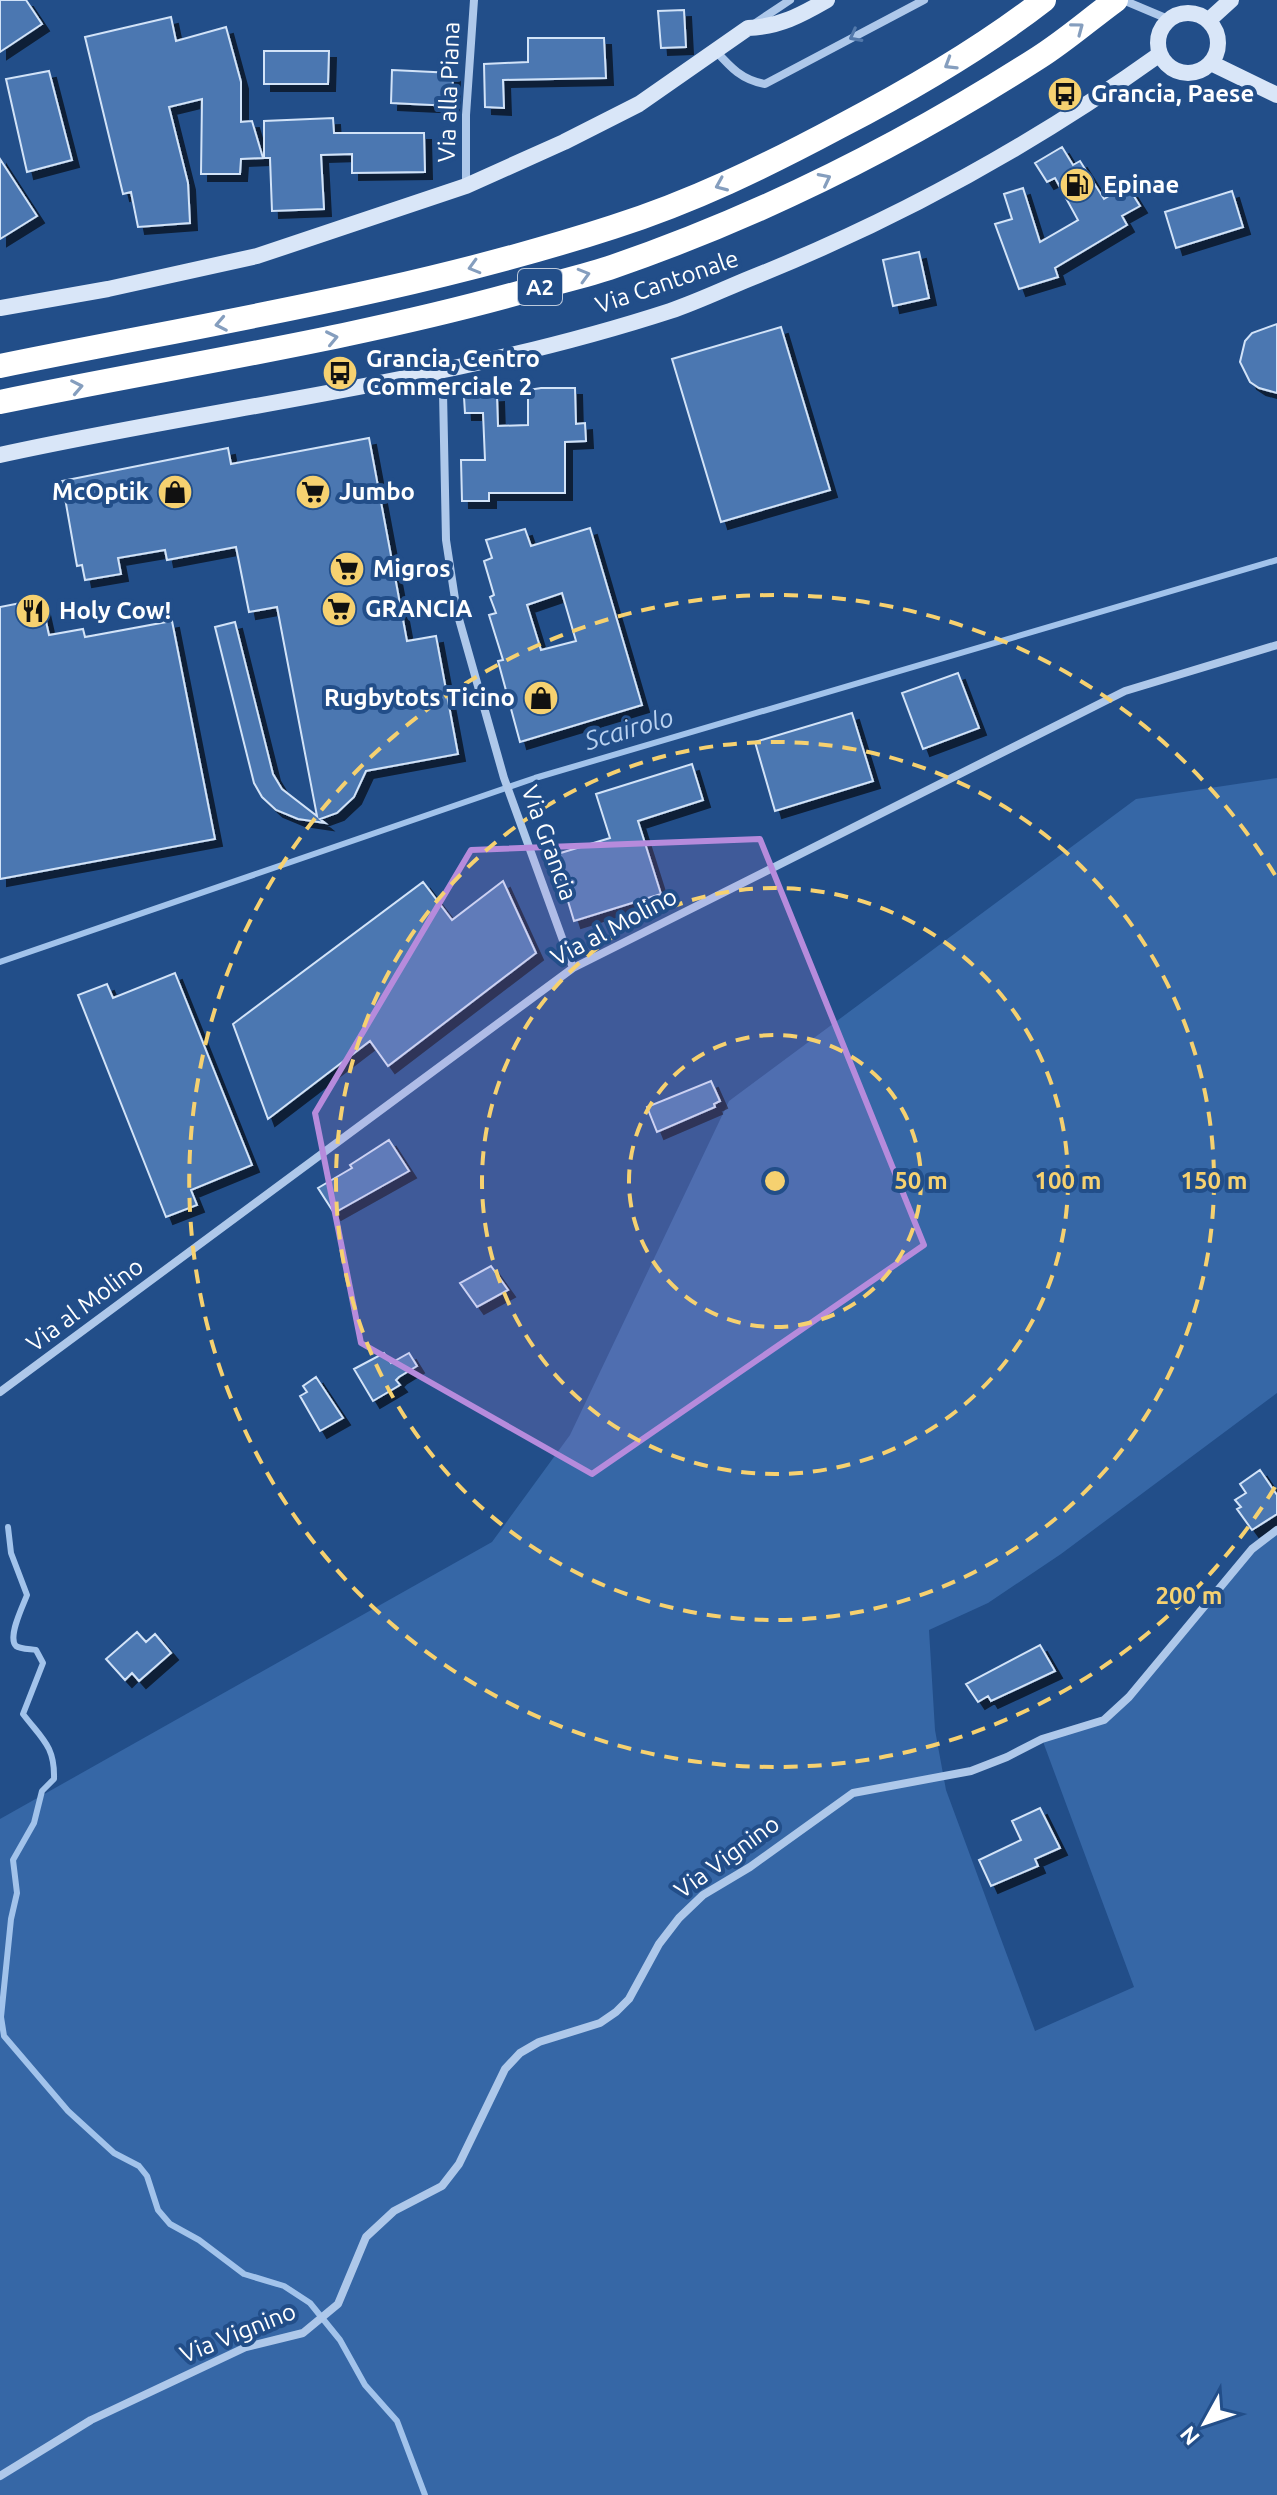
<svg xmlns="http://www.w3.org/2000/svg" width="1277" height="2495" viewBox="0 0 1277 2495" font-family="Ubuntu,sans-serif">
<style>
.green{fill:#3667a6}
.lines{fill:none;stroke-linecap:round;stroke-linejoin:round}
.stream{stroke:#a2c3eb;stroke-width:6}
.building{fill:#4b77b1;stroke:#d2e3f8;stroke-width:2;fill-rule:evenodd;filter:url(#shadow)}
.street{stroke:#aec8ea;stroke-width:8}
.secondary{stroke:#d9e6f8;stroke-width:16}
.highway{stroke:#fff;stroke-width:24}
.oneway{stroke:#859ebe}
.oneway2{stroke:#5379ab}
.marked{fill:#b68bdc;fill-opacity:0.2;stroke:#b68bdc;stroke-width:6;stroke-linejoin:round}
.ring{fill:none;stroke:#f6d170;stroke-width:4;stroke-dasharray:14 10}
.labels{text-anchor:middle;stroke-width:8;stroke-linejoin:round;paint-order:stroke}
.shield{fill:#224e89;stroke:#bdcadc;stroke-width:2}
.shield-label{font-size:22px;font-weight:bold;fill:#fff}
.street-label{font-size:24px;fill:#fff;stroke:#224e89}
.poi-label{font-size:24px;font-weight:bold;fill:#fff;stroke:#224e89;text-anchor:start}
.water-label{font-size:26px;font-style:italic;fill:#b9d2f1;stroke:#224e89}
.centre{fill:#f6d170;stroke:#224e89;stroke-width:4}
.ring-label{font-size:24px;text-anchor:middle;font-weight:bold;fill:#f6d170;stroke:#224e89;stroke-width:8;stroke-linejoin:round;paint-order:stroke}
</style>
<defs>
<filter id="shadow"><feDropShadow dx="7" dy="7" stdDeviation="0" flood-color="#0009"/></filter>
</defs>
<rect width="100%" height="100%" fill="#224e89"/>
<path class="green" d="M1277,778V1393L1061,1554L988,1603L929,1630L935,1730L946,1790L1035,2031L1134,1987L1042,1739L1104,1720L1252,1549L1277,1530V2495H0V1819L492,1542L570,1435L729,1101L1136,799Z"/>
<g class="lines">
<path class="stream" d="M0,962L535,778L1277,560
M8,1527L11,1553L27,1595C23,1606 7,1637 16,1646C20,1649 30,1649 36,1650L43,1663L23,1714C42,1739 55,1746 54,1779L42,1791L34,1823L13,1860L17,1893L11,1919L1,2017L4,2036L68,2111L114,2153L139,2166L147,2176L158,2210L170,2224L199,2240L244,2274L284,2286L310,2303L340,2340L365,2385L397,2421L425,2495"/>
</g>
<path class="building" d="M0,0H26L42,24L0,52Z
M684,10L686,47L661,48L658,11Z
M171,17L176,41L226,27L241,82V122L252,121L263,158L241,159L240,174H201L202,99L169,107L188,183L190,223L138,227L131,192L123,194L85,37Z
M528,38H604L606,78L503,80L504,108L485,107L484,64L528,62Z
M264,51H329L328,84H264Z
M392,70L453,73L452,106L391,103Z
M49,71L72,160L27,172L6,79Z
M333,118L334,133H424L425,172L352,173V154L321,155L324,209L272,211L270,158H264V121Z
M1062,147L1073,165L1080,161L1104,199L1127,185L1140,206L1122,216L1127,225L1055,268L1058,277L1019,289L995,224L1012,219L1004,194L1023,188L1040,242L1078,220L1055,178L1047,182L1035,163Z
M0,159L37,216L0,239Z
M1232,191L1243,227L1176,248L1165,212Z
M919,252L929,298L893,306L883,260Z
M1277,324V393L1259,388L1250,382L1240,362L1245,341L1252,333Z
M781,327L830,490L721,522L672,359Z
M541,388H575L576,424L585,423L586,441L565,442V493H489V501H462L461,460H485L483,413H465L464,397L497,395L498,426L528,425V390Z
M369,438L407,641L436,636L458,754L366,771L354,797L337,813L320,819L325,823L298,819L276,810L262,797L254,783L215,627L235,622L273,774L282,789L317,816L277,607L249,612L236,547L167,560L165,550L118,558L121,574L85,580L82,565L77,566L62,481L228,448L231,464Z
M590,528L642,705L520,742L498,661L503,660L489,615L496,613L490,597L494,595L484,561L492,558L486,540L525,529L531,546ZM562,593L576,641L541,650L527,605Z
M41,599L49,635L83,629L85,637L172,621L215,839L0,879V607Z
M958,673L979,728L923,749L902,693Z
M852,713L873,781L775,811L755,742Z
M692,764L703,800L638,821L661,894L574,921L554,855L610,838L596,794Z
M503,881L536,953L388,1066L370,1041L268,1119L233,1024L423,882L452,920Z
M175,973L252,1165L191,1190L197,1205L166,1217L78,995L107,984L113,998Z
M711,1081L720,1101L714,1104L715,1107L657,1132L647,1107Z
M389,1140L409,1171L334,1213L318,1188L352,1168L350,1165Z
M491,1266L508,1290L477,1307L460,1283Z
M384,1353L391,1363L409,1353L417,1366L399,1377L396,1380L400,1385L373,1401L354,1369Z
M316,1377L343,1418L320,1431L300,1396L307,1392L303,1386Z
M1260,1470L1277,1495V1514L1252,1530L1237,1509L1241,1507L1235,1500L1246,1493L1240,1484Z
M137,1632L146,1642L155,1634L171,1653L139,1681L132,1673L125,1680L106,1659Z
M1040,1645L1055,1671L991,1701L988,1696L978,1702L966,1684Z
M1040,1808L1060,1848L1035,1859L1038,1866L991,1886L979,1860L1021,1840L1012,1821Z"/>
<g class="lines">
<path class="street" d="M1123,0L1168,19
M754,24L790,0
M715,50C731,68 742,80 765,84L924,0
M466,185V115L474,0
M439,371L443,392L446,540L457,612L504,778L573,968
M0,1392L573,968L1125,691L1277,645
M0,2476L91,2420L246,2347L303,2333L338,2304L366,2237L394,2211L442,2186L459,2164L505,2069L520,2053L539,2042L600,2023L616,2012L629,1999L659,1944L679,1918L703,1895L750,1867L853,1793L971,1771L1007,1757L1042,1739L1104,1720L1129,1697L1252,1549L1277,1530"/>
<path class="secondary" d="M1158 43a30 30 0 1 1 60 0a30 30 0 1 1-60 0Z
M1209,20L1231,0
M1211,63L1277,95
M0,308L108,289L257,256L466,186L564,142L639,104L748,28C779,27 801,15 827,0
M0,455C223,406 452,382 670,311C697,302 724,289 751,278C896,220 1033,145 1160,54"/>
<path class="highway" d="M0,366C205,324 413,292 613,227C692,202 766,166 839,127C910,90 981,49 1044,0
M0,402C174,366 350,340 522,292C551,284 581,277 609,268C761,216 904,144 1038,58C1065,41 1090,19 1116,0"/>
</g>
<defs><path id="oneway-chevron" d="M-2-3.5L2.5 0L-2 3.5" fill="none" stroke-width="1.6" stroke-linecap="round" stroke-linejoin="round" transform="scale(2)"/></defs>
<g class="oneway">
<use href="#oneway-chevron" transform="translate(1078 28) rotate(-37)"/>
<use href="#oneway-chevron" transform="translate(950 64) rotate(148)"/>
<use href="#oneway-chevron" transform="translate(825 179) rotate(-27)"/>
<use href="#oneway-chevron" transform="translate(721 185) rotate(157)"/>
<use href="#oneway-chevron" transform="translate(474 267) rotate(164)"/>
<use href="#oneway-chevron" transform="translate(584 275) rotate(-16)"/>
<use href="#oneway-chevron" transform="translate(221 324) rotate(169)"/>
<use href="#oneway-chevron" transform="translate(332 338) rotate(-12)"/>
<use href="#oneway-chevron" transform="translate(77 387) rotate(-11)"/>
</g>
<use class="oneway2" href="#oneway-chevron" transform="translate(855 36) rotate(152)"/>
<path class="marked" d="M760,839L924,1245L592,1474L361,1343L315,1113L471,850Z"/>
<g class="ring">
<circle cx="775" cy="1181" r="146"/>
<circle cx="775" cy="1181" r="293"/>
<circle cx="775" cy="1181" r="439"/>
<path d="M1275 1487A586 586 0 1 1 1275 875"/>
</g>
<defs>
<symbol id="bus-disc" viewBox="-11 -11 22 22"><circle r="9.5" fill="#f6d170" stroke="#224e89"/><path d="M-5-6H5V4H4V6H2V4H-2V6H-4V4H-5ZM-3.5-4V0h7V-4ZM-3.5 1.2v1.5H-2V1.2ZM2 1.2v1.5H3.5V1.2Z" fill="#111"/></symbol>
<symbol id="fuel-disc" viewBox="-11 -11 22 22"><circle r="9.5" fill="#f6d170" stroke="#224e89"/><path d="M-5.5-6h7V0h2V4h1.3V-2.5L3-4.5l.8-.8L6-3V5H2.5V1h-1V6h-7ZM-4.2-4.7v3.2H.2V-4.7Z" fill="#111"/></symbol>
<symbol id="shop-disc" viewBox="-11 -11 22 22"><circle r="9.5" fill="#f6d170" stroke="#224e89"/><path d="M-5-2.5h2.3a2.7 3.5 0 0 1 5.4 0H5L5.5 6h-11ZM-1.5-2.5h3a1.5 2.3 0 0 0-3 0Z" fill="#111"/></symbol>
<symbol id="supermarket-disc" viewBox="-11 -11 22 22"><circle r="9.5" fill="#f6d170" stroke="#224e89"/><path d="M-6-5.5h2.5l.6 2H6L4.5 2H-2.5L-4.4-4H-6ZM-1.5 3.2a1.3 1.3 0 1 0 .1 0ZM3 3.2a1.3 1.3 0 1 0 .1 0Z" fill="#111"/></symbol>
<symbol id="restaurant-disc" viewBox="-11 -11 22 22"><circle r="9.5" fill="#f6d170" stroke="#224e89"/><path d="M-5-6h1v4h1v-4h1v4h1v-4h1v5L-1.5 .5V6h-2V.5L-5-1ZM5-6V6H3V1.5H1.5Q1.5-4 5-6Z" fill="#111"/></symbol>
</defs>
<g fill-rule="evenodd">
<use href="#bus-disc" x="1045" y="74" width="40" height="40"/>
<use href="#fuel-disc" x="1057" y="165" width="40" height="40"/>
<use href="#bus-disc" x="320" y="353" width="40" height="40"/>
<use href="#shop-disc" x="155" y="472" width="40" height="40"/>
<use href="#supermarket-disc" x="293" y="472" width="40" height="40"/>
<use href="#supermarket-disc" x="327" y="549" width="40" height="40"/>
<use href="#supermarket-disc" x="319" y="589" width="40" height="40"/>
<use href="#restaurant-disc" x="13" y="591" width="40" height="40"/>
<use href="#shop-disc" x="521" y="678" width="40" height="40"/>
</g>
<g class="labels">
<rect class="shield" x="518" y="269" width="44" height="36" rx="6"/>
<g class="shield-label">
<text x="540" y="295">A2</text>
</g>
<g class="street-label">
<text transform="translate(449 92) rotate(-88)" y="8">Via alla Piana</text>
<text transform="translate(667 282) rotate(-19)" y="8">Via Cantonale</text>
<text transform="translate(549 843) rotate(70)" y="8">Via Grancia</text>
<text transform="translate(614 927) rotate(-28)" y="8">Via al Molino</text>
<text transform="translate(85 1305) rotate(-37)" y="8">Via al Molino</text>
<text transform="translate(727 1857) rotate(-36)" y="8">Via Vignino</text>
<text transform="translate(238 2333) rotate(-22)" y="8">Via Vignino</text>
</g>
<g class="poi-label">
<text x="1091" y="102">Grancia, Paese</text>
<text x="1103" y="193">Epinae</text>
<text x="366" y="367">Grancia, Centro<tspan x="366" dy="28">Commerciale 2</tspan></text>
<text x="149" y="500" text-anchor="end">McOptik</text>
<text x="339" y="500">Jumbo</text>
<text x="373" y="577">Migros</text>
<text x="365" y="617">GRANCIA</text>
<text x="59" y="619">Holy Cow!</text>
<text x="515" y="706" text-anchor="end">Rugbytots Ticino</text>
</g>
<g class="water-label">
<text transform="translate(629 729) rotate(-16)" y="9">Scairolo</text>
</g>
</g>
<circle cx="775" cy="1181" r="12" class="centre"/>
<g class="ring-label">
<text x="921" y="1189">50 m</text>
<text x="1068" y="1189">100 m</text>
<text x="1214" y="1189">150 m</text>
<text x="1189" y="1604">200 m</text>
</g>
<g transform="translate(1205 2423) rotate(230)" stroke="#224e89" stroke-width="6" paint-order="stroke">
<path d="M0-6L14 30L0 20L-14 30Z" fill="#ffffff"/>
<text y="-12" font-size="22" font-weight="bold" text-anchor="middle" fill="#ffffff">N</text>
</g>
</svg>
